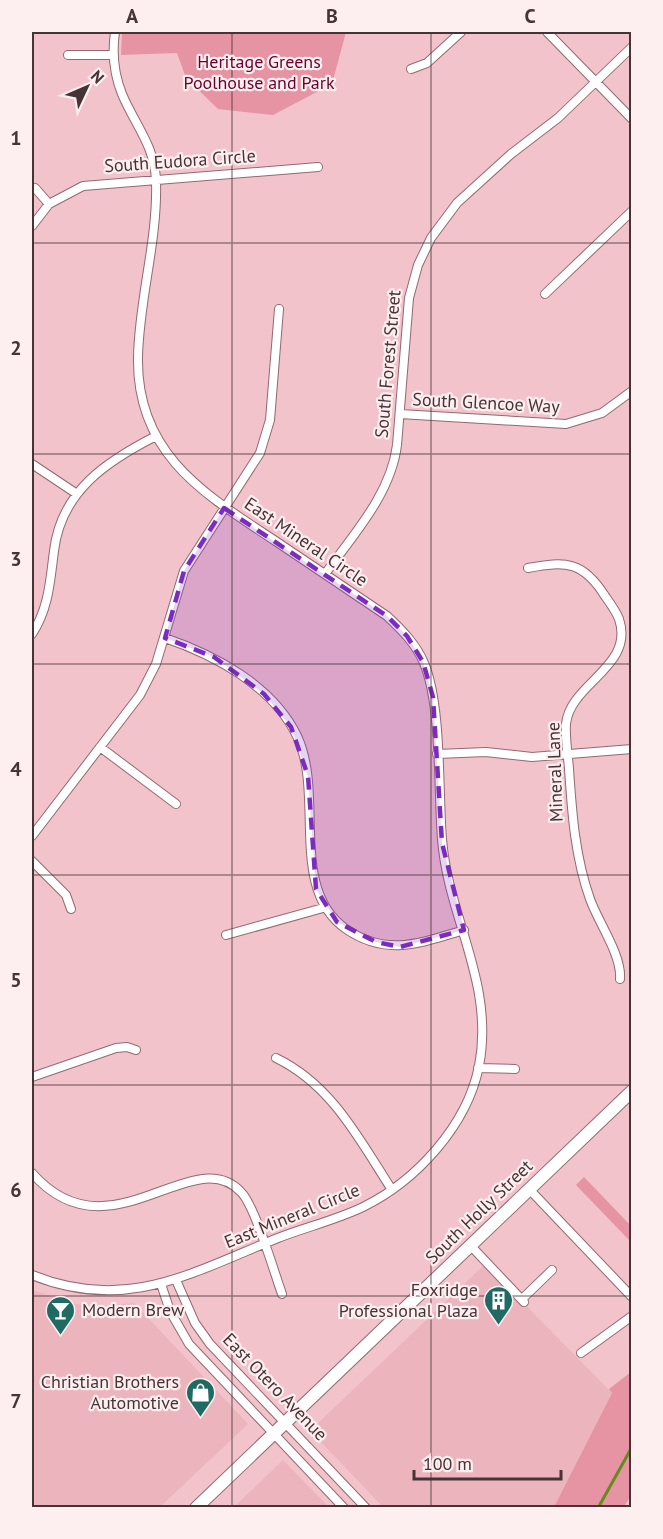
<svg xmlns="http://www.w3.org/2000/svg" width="663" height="1539" viewBox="0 0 663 1539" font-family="'PT Sans',sans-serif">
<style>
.built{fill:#ecb5be}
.green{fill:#e693a3}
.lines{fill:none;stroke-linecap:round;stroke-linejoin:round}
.stream{stroke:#658b1e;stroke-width:3}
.minor-casing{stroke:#936971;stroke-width:10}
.secondary-casing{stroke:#936971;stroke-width:14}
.minor{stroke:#fff;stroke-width:8}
.secondary{stroke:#fff;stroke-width:12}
.marked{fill:#7b2cbf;fill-opacity:0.2;stroke:#7b2cbf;stroke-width:4.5;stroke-dasharray:12 8;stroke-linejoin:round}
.grid{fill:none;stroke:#463336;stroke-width:1.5;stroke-opacity:0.55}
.labels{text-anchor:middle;stroke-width:4.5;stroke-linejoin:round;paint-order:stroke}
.park-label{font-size:18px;fill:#690029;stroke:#fdeef0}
.street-label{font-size:18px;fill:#463336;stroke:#fdeef0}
.poi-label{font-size:18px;fill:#463336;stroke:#fdeef0;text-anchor:end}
.neatline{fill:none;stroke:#463336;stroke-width:2}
.grid-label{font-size:20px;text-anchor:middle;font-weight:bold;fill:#463336}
</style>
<rect width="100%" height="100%" fill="#f2c3cb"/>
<path class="built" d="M485,1264L612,1393L554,1507H383L317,1438L316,1425Z
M32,1290L75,1304L98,1306L134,1303L248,1424L160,1507H32Z
M283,1460L329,1507H234Z"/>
<path class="green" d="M122,32H346L332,84L273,115L218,109L186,78L177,53L121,55Z
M584,1177L631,1226V1242L576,1185Z
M631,1372V1495L624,1507H554L612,1393L609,1389Z"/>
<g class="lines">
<path class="stream" d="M598,1508L632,1447"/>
<defs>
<path id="minor" d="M547,32L632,119
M68,55H113
M411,69L427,63L461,32
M35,188L49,204
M32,226L49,204L83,186L318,167
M545,294L632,211
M400,414L566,424L602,413L632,391
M32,464L77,494
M528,568C566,561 583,561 605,596C610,603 616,611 619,619C635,667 570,683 566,724C565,739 568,755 569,769C572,813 575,857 590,899C598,922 622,955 620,979
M325,574C353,535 391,494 397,445L409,298L418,265L431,238L457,203L511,154L558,118L632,47
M32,634C49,608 50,581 54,551C61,491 107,461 156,436
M165,638C215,655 273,686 297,736C325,795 288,889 346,929C387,957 420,943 464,930
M100,747L176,804
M437,754L486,752L532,757L632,749
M32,836L140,695L156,664L184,571L260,453L270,420L279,309
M32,861L66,895L71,909
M226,935L323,908
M276,1058C332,1085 359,1139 392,1190
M478,1068L515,1069
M32,1077L116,1048L127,1047L136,1050
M32,1173C109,1261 193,1140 241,1192C255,1206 274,1272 282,1294
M529,1189L632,1297
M470,1245L524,1302
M32,1275C126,1313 191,1273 278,1238C306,1227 336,1220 363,1207C416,1181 467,1126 479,1066C495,983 448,918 442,839C438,790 442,706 424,663C416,644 402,630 387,616C350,591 314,567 277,542C206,495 136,455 138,357C139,299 158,240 156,181C155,146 135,125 122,94C114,74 112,53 115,32
M176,1280L195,1323L210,1344L366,1508
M161,1284L170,1311L189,1344L344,1508
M522,1299L552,1270
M581,1353L632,1316"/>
<path id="secondary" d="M196,1508L632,1091"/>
</defs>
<use href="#minor" class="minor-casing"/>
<use href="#secondary" class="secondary-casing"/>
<use href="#minor" class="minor"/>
<use href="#secondary" class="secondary"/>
</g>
<path class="marked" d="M224,508L387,616L407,636L423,662L433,697L442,843L464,930L400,947L376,942L337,922L316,889L308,776L291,727L264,694L214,657L165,638L184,571Z"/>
<path class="grid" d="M232,32V1508M431,32V1508M32,243H632M32,454H632M32,664H632M32,875H632M32,1085H632M32,1296H632"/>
<defs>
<symbol id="building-pin" viewBox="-11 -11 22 30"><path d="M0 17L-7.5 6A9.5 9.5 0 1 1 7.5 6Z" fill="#206a64" stroke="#fdeef0"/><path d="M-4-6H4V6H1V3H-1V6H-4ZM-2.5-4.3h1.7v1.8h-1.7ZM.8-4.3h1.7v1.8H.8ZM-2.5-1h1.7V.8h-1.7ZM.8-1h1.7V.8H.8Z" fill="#fff"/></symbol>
<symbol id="bar-pin" viewBox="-11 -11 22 30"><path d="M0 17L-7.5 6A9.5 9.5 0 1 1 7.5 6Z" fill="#206a64" stroke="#fdeef0"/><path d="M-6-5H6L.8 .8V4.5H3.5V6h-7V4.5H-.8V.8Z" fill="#fff"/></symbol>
<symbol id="shop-pin" viewBox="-11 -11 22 30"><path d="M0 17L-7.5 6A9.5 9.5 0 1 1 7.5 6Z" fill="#206a64" stroke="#fdeef0"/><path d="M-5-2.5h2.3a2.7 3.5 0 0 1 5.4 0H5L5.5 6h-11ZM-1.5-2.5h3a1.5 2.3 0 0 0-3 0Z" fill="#fff"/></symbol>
</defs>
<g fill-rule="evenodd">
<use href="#building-pin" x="482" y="1284" width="33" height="45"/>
<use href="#bar-pin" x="44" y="1294" width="33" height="45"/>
<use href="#shop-pin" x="184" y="1376" width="33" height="45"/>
</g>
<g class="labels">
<g class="park-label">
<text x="259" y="68">Heritage Greens<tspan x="259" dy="21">Poolhouse and Park</tspan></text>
</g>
<g class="street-label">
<text transform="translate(180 161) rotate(-4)" y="6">South Eudora Circle</text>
<text transform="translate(388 364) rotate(-85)" y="6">South Forest Street</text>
<text transform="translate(486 403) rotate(3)" y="6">South Glencoe Way</text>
<text transform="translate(306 542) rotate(34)" y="6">East Mineral Circle</text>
<text transform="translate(555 772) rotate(-92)" y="6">Mineral Lane</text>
<text transform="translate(479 1212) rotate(-44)" y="6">South Holly Street</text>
<text transform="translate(292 1216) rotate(-22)" y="6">East Mineral Circle</text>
<text transform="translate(275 1387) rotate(46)" y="6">East Otero Avenue</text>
</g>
<g class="poi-label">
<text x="478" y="1296">Foxridge<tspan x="478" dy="21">Professional Plaza</tspan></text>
<text x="82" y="1316" text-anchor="start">Modern Brew</text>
<text x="179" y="1388">Christian Brothers<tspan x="179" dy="21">Automotive</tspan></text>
</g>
</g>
<rect width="663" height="1539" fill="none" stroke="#fdeef0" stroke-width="66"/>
<g transform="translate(87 87) rotate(46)" stroke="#fdeef0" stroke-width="4.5" paint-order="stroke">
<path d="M0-4.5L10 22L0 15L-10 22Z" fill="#463336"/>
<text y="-9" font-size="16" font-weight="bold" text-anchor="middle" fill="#463336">N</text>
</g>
<path d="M414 1470v9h147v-9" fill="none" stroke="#463336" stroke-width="3"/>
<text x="423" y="1470" font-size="18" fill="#463336" stroke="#fdeef0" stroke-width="4.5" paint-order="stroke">100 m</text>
<rect x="33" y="33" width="597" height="1473" class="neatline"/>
<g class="grid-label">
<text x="132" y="23">A</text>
<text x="332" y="23">B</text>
<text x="530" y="23">C</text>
<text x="16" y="145">1</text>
<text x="16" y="355">2</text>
<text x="16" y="566">3</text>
<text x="16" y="776">4</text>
<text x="16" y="987">5</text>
<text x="16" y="1197">6</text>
<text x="16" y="1408">7</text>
</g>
</svg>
